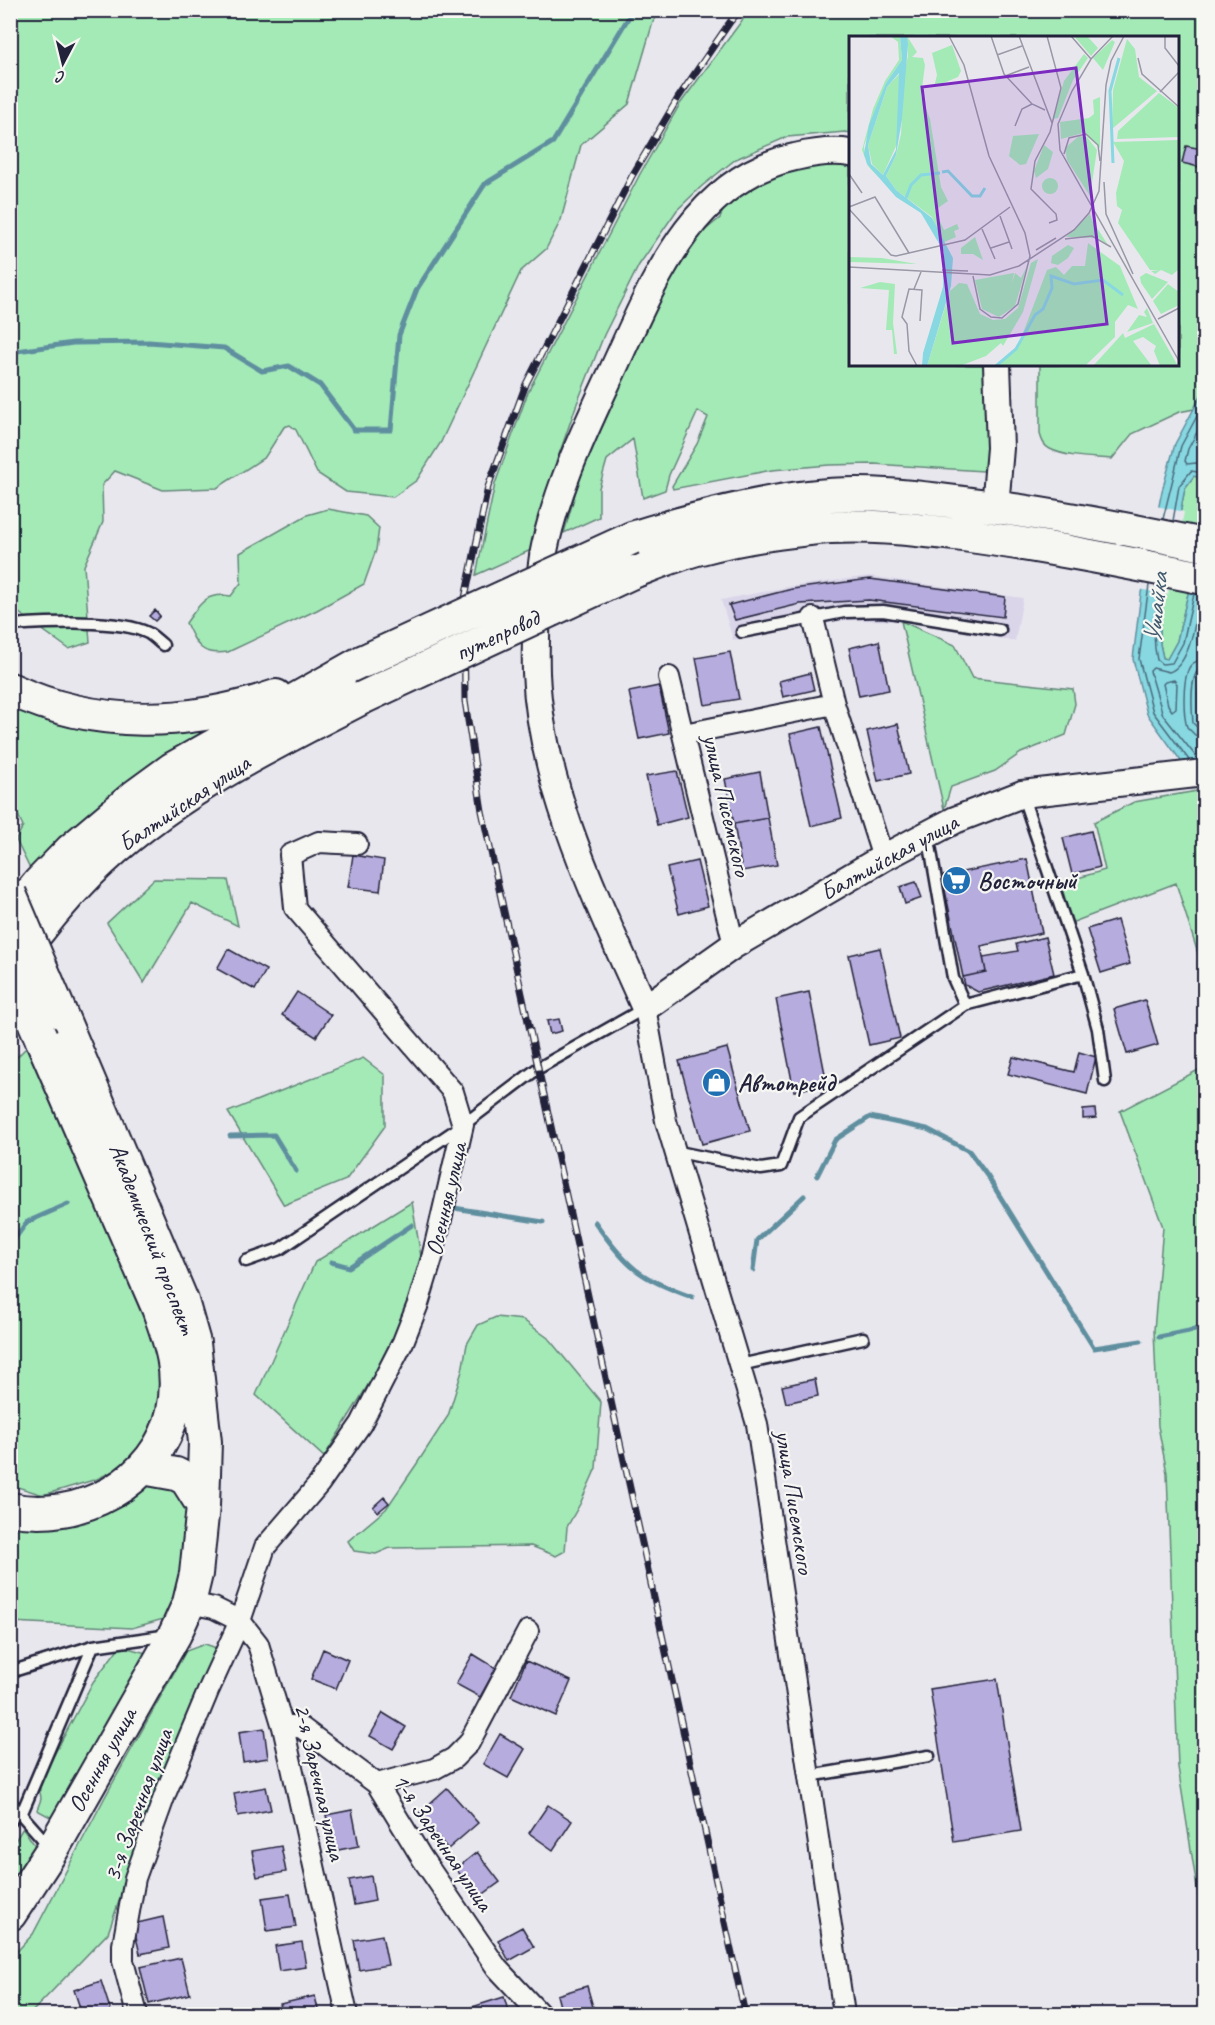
<svg xmlns="http://www.w3.org/2000/svg" width="1215" height="2025" viewBox="0 0 1215 2025" font-family="Caveat,sans-serif">
<style>
.built{fill:#dad5e9}
.green{fill:#a4eab7;stroke:#638679;stroke-width:1.5}
.water{fill:#87d8e1;stroke:#5f8f9f;stroke-width:1.5}
.pier{fill:#e9e7ee}
.lines{fill:none;stroke-linecap:round;stroke-linejoin:round}
.shore{stroke:#4a6b7d;stroke-width:1.5}
.stream{stroke:#5f8f9f;stroke-width:5}
.building{fill:#b6acdd;stroke:#22223b;stroke-width:1.5}
.service-casing{stroke:#22223b;stroke-width:15}
.minor-casing{stroke:#22223b;stroke-width:24}
.tertiary-casing{stroke:#22223b;stroke-width:30}
.primary-casing{stroke:#22223b;stroke-width:36}
.service{stroke:#f6f6f2;stroke-width:10}
.minor{stroke:#f6f6f2;stroke-width:20}
.tertiary{stroke:#f6f6f2;stroke-width:26}
.primary{stroke:#f6f6f2;stroke-width:32}
.rail-casing{stroke:#22223b;stroke-width:7}
.rail{stroke:#f6f6f2;stroke-width:4.5;stroke-dasharray:14;stroke-linecap:butt}
.primary-bridge-casing{stroke:#22223b;stroke-width:36;stroke-linecap:butt}
.primary-bridge{stroke:#f6f6f2;stroke-width:32}
.labels{text-anchor:middle;stroke-width:4.5;stroke-linejoin:round;paint-order:stroke}
.street-label{font-size:24px;fill:#22223b;stroke:#f6f6f2}
.poi-label{font-size:24px;font-weight:bold;fill:#22223b;stroke:#f6f6f2;text-anchor:start}
.water-label{font-size:26px;font-style:italic;fill:#40596d;stroke:#f6f6f2}
.inset-river{fill:none;stroke:#87d8e1;stroke-width:3}
.inset-road{fill:none;stroke:#9998a6;stroke-width:1.5}
.view{fill:#7b2cbf;fill-opacity:0.15;stroke:#7b2cbf;stroke-width:3}
.inset-edge{fill:none;stroke:#22223b;stroke-width:3}
</style>
<rect width="100%" height="100%" fill="#e9e7ee"/>
<filter id="ink" filterUnits="userSpaceOnUse"><feTurbulence type="fractalNoise" baseFrequency=".0167" numOctaves="2"/><feDisplacementMap in="SourceGraphic" scale="12" xChannelSelector="R" yChannelSelector="G"/><feConvolveMatrix kernelMatrix="1 2 1 2 8 2 1 2 1" color-interpolation-filters="sRGB"/></filter>
<g filter="url(#ink)">
<path class="built" d="M869,576L1023,598L1015,641L901,621L845,620L733,640L721,600L787,587Z"/>
<path class="green" d="M10,11H660L653,22L629,104L581,145L561,220L546,249L521,271L441,442L417,480L393,497L346,492L317,473L296,430L290,425L284,427L265,457L217,488L163,490L115,471L102,485L103,522L84,566L90,642L69,649L11,607Z
M749,11H1204V390L1194,409L1179,412L1132,434L1112,459C1093,457 1068,458 1050,449C1044,446 1042,441 1040,434V365L1178,364V38H850V133L845,132L787,137L736,159L702,186L677,210L639,265L604,335L576,406L548,486L531,550L476,575L495,484L528,392L640,174L680,104Z
M836,164L850,167V364L986,365L993,438L983,471L874,464L829,465L772,470L673,489L672,486L697,444L708,417L698,411L669,475L665,490L643,498L633,439L607,460L599,488V517L564,533L581,473L617,388L668,284L703,232L720,218L723,210L738,194L759,182L809,165Z
M1194,476L1204,479V525L1177,641L1167,659L1163,658L1160,644V619L1185,488Z
M328,509L366,516L379,528L376,550L364,584L317,610L228,652C201,656 197,646 186,623C200,604 205,592 231,596L241,583L240,553L307,515Z
M901,621L955,645L972,678L1073,689L1075,704L1066,735L1021,753L995,771L951,787L944,809Z
M10,687L52,705L240,717L32,873L16,840L23,826L17,813H11Z
M1203,790L1204,973L1176,883L1071,923L1061,883L1105,870L1094,822L1134,802Z
M154,879L228,880L238,926L192,903L144,983L107,923Z
M32,1042L154,1316L163,1410L142,1444L123,1466L97,1479L43,1495L11,1485L10,1059L12,1062Z
M363,1058L385,1075V1126L346,1180L284,1205L228,1112Z
M1204,1067V1926H1203L1178,1767L1167,1473L1158,1426L1154,1330L1163,1227L1120,1111Z
M412,1202L422,1263L395,1341L324,1457L256,1395L315,1262Z
M496,1317L523,1320L548,1338L601,1402L596,1468L580,1504L567,1527L565,1551L556,1556L531,1546L390,1548L376,1554L354,1551L348,1541L386,1509L416,1465L448,1416L462,1371L467,1344L478,1325Z
M166,1480L183,1487L193,1514L174,1616L132,1628L11,1622V1515Z
M205,1644L222,1650L143,1832L108,1933L30,2014H11L10,1959L33,1934L105,1797L186,1651Z
M120,1646L150,1654L52,1818L37,1810L41,1799L39,1783L93,1682Z
M23,1828L38,1850L10,1890V1849Z"/>
<path class="water" d="M1204,390V479L1194,476L1185,488L1160,619V644L1163,658L1167,659L1177,641L1204,525V652L1198,695L1199,721L1204,725V793L1147,714L1133,659L1141,593L1162,491L1175,444Z"/>
<path class="pier" d="M1156,506L1184,512L1168,595L1139,589Z"/>
<g class="lines">
<path class="shore" d="M1204,419L1188,449L1185,461L1187,464L1196,463L1204,465
M1163,519L1181,446L1204,403
M1173,521L1179,486L1191,471L1204,473
M1149,585L1139,659L1153,712L1189,760
M1160,587C1156,612 1151,635 1157,660L1162,664L1172,663L1183,643L1194,594
M1204,660C1199,660 1195,661 1191,665C1182,676 1183,714 1187,727L1195,735L1204,737
M1204,667C1188,669 1192,710 1193,723L1199,729L1204,730
M1174,680L1177,684L1176,708L1172,711L1168,705L1163,684L1165,682Z
M1198,759L1163,715L1150,671L1153,668L1169,672C1191,665 1196,616 1201,595"/>
<path class="stream" d="M10,352L73,343L149,342L224,348L262,371L289,366L320,385L354,430H391L399,335L417,289L485,184L553,142L633,10
M230,1136L274,1135L296,1171
M817,1176L835,1140L870,1117L927,1129L969,1151L988,1177L1094,1348L1141,1341
M454,1208L543,1222
M595,1222C626,1267 640,1279 692,1297
M10,1245L27,1222L68,1204
M331,1262L349,1267L412,1225
M753,1270L757,1240L804,1196
M1159,1337L1204,1328"/>
</g>
<path class="building" d="M1186,146L1203,149L1199,167L1182,163Z
M870,579L1005,597L1003,617L869,600L800,604L735,620L729,605L792,589Z
M155,610L160,616L155,621L149,616Z
M879,641L889,690L859,696L849,648Z
M730,652L739,699L705,705L696,658Z
M810,673L814,690L783,697L779,681Z
M659,686L669,733L639,739L629,692Z
M898,724L909,774L878,781L867,731Z
M821,727L842,818L811,826L790,734Z
M677,771L688,817L657,825L646,776Z
M760,772L768,818L734,824L725,779Z
M768,818L777,865L742,871L734,824Z
M1091,831L1100,867L1072,874L1063,838Z
M353,855L384,860L380,891L348,887Z
M1027,859L1042,933L981,946L986,972L963,977L942,876Z
M697,861L708,906L679,914L667,868Z
M916,882L922,898L905,904L900,887Z
M1117,920L1130,964L1101,973L1087,929Z
M1045,937L1054,974L978,992L965,985L963,977L986,972L983,957L1018,951L1016,944Z
M880,948L900,1038L869,1045L849,955Z
M228,949L266,970L255,990L217,969Z
M297,992L331,1015L316,1037L282,1015Z
M809,992L827,1084L794,1091L776,999Z
M1145,1000L1158,1045L1127,1054L1114,1009Z
M559,1019L562,1031L550,1034L547,1021Z
M727,1048L750,1131L702,1144L679,1061Z
M1079,1052L1096,1057L1087,1094L1008,1074L1013,1057L1074,1072Z
M1095,1109L1096,1118L1083,1119V1110Z
M815,1379L818,1396L786,1403L782,1386Z
M384,1497L389,1503L378,1512L373,1507Z
M323,1649L348,1660L336,1689L311,1679Z
M473,1654L496,1668L480,1697L456,1684Z
M526,1661L571,1681L556,1716L511,1696Z
M997,1679L1021,1831L954,1842L930,1689Z
M383,1713L406,1727L393,1749L370,1736Z
M264,1728L268,1758L243,1762L239,1732Z
M500,1734L525,1749L508,1778L483,1764Z
M266,1787L271,1810L238,1816L234,1793Z
M447,1788L478,1823L448,1849L418,1814Z
M548,1805L572,1821L553,1850L529,1833Z
M352,1810L359,1846L333,1851L326,1815Z
M281,1846L286,1872L257,1877L252,1851Z
M477,1852L500,1882L478,1898L456,1869Z
M371,1876L375,1901L354,1905L349,1880Z
M290,1894L296,1927L267,1931L262,1898Z
M163,1917L169,1948L140,1954L133,1924Z
M522,1927L534,1947L509,1961L498,1940Z
M382,1935L388,1965L359,1970L354,1940Z
M302,1942L306,1967L279,1971L275,1946Z
M181,1958L190,1994L149,2004L140,1967Z
M101,1981L111,2012L102,2014H82L74,1990Z
M587,1986L595,2014H562L557,1995Z
M315,1996L319,2014H283L280,2004Z
M504,1997L509,2014H468L466,2009Z"/>
<g class="lines">
<defs>
<path id="service" d="M10,625C43,623 120,618 148,633C153,636 158,641 163,645
M742,632L844,612L883,611L1000,630
M1022,794L1083,974L1098,1029L1105,1081
M928,834L953,978L965,1005
M674,1151L761,1169L781,1166L799,1117L965,1005L1083,974
M246,1261L280,1249L463,1125L537,1069L645,1008
M740,1365L863,1338
M10,1672L93,1646L169,1635
M809,1776L929,1756
M10,1802L50,1847
M21,1815L93,1646
M10,1822L17,1811"/>
<path id="minor" d="M813,618L834,704L883,858
M669,677L734,945
M684,734L834,704
M645,1008L666,1121L757,1424L844,2014
M189,1603L214,1608L240,1621L258,1644L283,1727L347,2014
M283,1727L292,1726L302,1728L377,1784L422,1858L497,1968L540,2014
M377,1784L434,1769L454,1758L469,1743L528,1631
M137,2014L123,1961V1945L135,1878L166,1792L209,1689L240,1621L265,1547L319,1484L361,1424L403,1342L418,1304L432,1258L463,1125L453,1092L295,908L290,855L319,842L357,844"/>
<path id="tertiary" d="M850,153C832,150 812,153 795,157C691,179 651,288 611,374C584,432 555,492 543,556C537,594 535,635 536,673C541,788 599,904 645,1008L734,945L883,858L955,820L1022,794L1204,773
M995,507L1000,448L997,364"/>
<path id="primary" d="M632,538C689,520 749,504 809,497C863,490 918,497 972,504C1050,514 1127,529 1204,545
M633,572C654,564 675,555 697,549C733,539 771,533 809,529C859,523 913,529 963,535C1044,546 1124,562 1204,578
M10,689C96,729 188,726 276,696
M10,918L39,883L71,850L135,796L172,769L364,661
M16,961C38,930 62,900 89,873C166,796 266,747 362,698
M143,1468L176,1474L186,1479L203,1506
M10,1509C79,1524 158,1482 173,1411C181,1372 171,1344 158,1308L41,1038
M10,1914L52,1850L175,1634L189,1603L196,1574L203,1506L205,1442L194,1343L182,1301L60,1012"/>
</defs>
<use href="#service" class="service-casing"/>
<use href="#minor" class="minor-casing"/>
<use href="#tertiary" class="tertiary-casing"/>
<use href="#primary" class="primary-casing"/>
<use href="#service" class="service"/>
<use href="#minor" class="minor"/>
<use href="#tertiary" class="tertiary"/>
<use href="#primary" class="primary"/>
<defs>
<path id="rail" d="M740,10L730,22L678,98L632,176L526,384L488,487L464,603L465,701L482,811L745,2014"/>
</defs>
<use href="#rail" class="rail-casing"/>
<use href="#rail" class="rail"/>
<defs>
<path id="primary-bridge" d="M364,661L632,538
M362,698L633,572
M10,894L60,1012
M10,966L41,1038"/>
</defs>
<use href="#primary-bridge" class="primary-bridge-casing"/>
<use href="#primary-bridge" class="primary-bridge"/>
</g>
</g>
<defs>
<symbol id="supermarket-disc" viewBox="-11 -11 22 22"><circle r="9.5" fill="#1f6fb2" stroke="#f6f6f2"/><path d="M-6-5.5h2.5l.6 2H6L4.5 2H-2.5L-4.4-4H-6ZM-1.5 3.2a1.3 1.3 0 1 0 .1 0ZM3 3.2a1.3 1.3 0 1 0 .1 0Z" fill="#fff"/></symbol>
<symbol id="shop-disc" viewBox="-11 -11 22 22"><circle r="9.5" fill="#1f6fb2" stroke="#f6f6f2"/><path d="M-5-2.5h2.3a2.7 3.5 0 0 1 5.4 0H5L5.5 6h-11ZM-1.5-2.5h3a1.5 2.3 0 0 0-3 0Z" fill="#fff"/></symbol>
</defs>
<g fill-rule="evenodd">
<use href="#supermarket-disc" x="940" y="864" width="33" height="33"/>
<use href="#shop-disc" x="700" y="1066" width="33" height="33"/>
</g>
<g class="labels">
<g class="street-label">
<text transform="translate(497 635) rotate(-25)" y="8">путепровод</text>
<text transform="translate(184 803) rotate(-34)" y="8">Балтийская улица</text>
<text transform="translate(727 805) rotate(77)" y="8">улица Писемского</text>
<text transform="translate(889 857) rotate(-29)" y="8">Балтийская улица</text>
<text transform="translate(446 1199) rotate(-77)" y="8">Осенняя улица</text>
<text transform="translate(153 1239) rotate(69)" y="8">Академический проспект</text>
<text transform="translate(795 1502) rotate(81)" y="8">улица Писемского</text>
<text transform="translate(102 1760) rotate(-61)" y="8">Осенняя улица</text>
<text transform="translate(320 1782) rotate(77)" y="8">2-я Заречная улица</text>
<text transform="translate(138 1805) rotate(-70)" y="8">3-я Заречная улица</text>
<text transform="translate(443 1842) rotate(56)" y="8">1-я Заречная улица</text>
</g>
<g class="poi-label">
<text x="978" y="889">Восточный</text>
<text x="738" y="1091">Автотрейд</text>
</g>
<g class="water-label">
<text transform="translate(1155 608) rotate(-84)" y="9">Ушайка</text>
</g>
</g>
<g transform="translate(849 36)">
<rect width="330" height="330" fill="#e9e7ee"/>
<path d="M41,0H51L53,24L37,47L15,110L17,125L30,142L19,130L13,114L24,73L36,45L50,24L49,6ZM58,0L68,16L63,21L74,22L76,29L72,60L81,83L92,151L99,165L86,174L95,194L108,188L110,193L105,195L107,201L93,207L83,181L47,154L37,140L47,119L52,98L55,37L59,20ZM225,0H238L249,12L242,20ZM278,3L286,13L290,41L308,55L263,93L264,54ZM263,4L266,6L254,34L244,22ZM103,9L112,35L109,41L85,51L88,39L83,17ZM235,18L239,22L224,44L209,82L204,83L215,45ZM51,37L48,108L34,139L23,128L19,109L38,51ZM310,57L330,72V101L268,103L269,95ZM251,61V112L234,97L212,103L211,86L240,82L245,78L244,64ZM190,98L177,128L171,129L160,120L164,100ZM230,100L238,101L248,114L241,160L218,124L216,112ZM330,104V233L323,239L312,234L306,238L302,235L311,234H301L269,187L273,174L268,170L267,157L275,125L264,106ZM195,109L204,116L199,133L187,142L185,135ZM193 150a8 8 0 1 1 16 0a8 8 0 1 1-16 0ZM241,178L243,184L259,209L249,202L217,201ZM126,201L134,224L124,218H112V212ZM239,207L271,230L289,273L279,269L266,286V301L236,330H147L169,310L198,234L207,231L215,239L223,230H236ZM219,209L225,212L219,222L209,229L202,227L203,220ZM0,221L33,222L68,228L0,226ZM189,223L174,276L154,310L152,307L137,320L111,330H78L101,255L110,247L118,248L131,278L144,284L156,283L169,272L182,227ZM178,230L166,270L150,281L133,273L126,244L165,237L163,247L166,237L172,242ZM297,237L319,246L303,263L292,247L291,241ZM31,246L46,248L44,287L48,318H45L43,294H37L40,254L11,252ZM319,248L330,256V269L312,278L304,265ZM298,272L304,287L278,296L290,279L298,281L295,276ZM305,288L329,330H311L305,315L307,310L294,301L284,305L303,330H244L274,297L276,302Z" fill="#a4eab7"/>
<path d="M51,0H58L59,8L53,83L47,119L37,140L47,154L83,182L104,222L102,250L78,330H73L74,317L94,251L95,216L72,177L47,161L18,128L15,118L20,89L37,47L53,24ZM50,37L47,114L34,139L22,128L19,109L38,51Z" fill="#87d8e1" fill-rule="evenodd"/>
<path class="inset-river" d="M264,127L261,55L270,22M93,136L99,135L123,160H131L136,152M57,162L62,149L72,139L91,137M147,330L167,313L186,279L194,273L203,252L202,240L225,248L254,244L274,259"/>
<path class="inset-road" d="M100,0L115,29L140,120L176,197L181,220L169,268L153,282L142,281L131,273L124,240M142,0L155,38L183,68L196,74M170,0L203,87M198,0L212,52L201,96L186,125L182,153L207,178L208,184L200,187M222,0L242,23M264,0L242,23L223,55L209,88L211,114L330,325M316,0V12L330,30M148,19L173,10M289,22L293,38L330,71M156,40L180,31M311,56L330,36M166,90L173,73L183,68M215,118L220,102L237,98L249,109L251,125M0,138L13,157M255,146L257,178L284,238M0,171L26,161L60,217M0,173L42,219L47,220L116,204L161,171M151,180L163,213M133,193L146,223M216,203L243,200L262,211M142,212L160,206M187,214L207,202M0,231L141,239L170,230L225,194L240,177L250,155L257,49L262,25L275,0M93,234L119,235M65,253L72,236M309,283L330,272M68,330L60,315L58,288L53,281L60,253L73,254L71,285"/>
<path class="view" d="M227,32L258,288L104,307L73,51Z"/>
<rect width="330" height="330" class="inset-edge"/>
</g>
<rect width="1215" height="2025" fill="none" stroke="#f6f6f2" stroke-width="36"/>
<rect x="18" y="18" width="1179" height="1989" fill="none" stroke="#22223b" stroke-width="2" filter="url(#ink)"/>
<g transform="translate(63 63) rotate(187)" stroke="#f6f6f2" stroke-width="4.5" paint-order="stroke">
<path d="M0-4.5L10 22L0 15L-10 22Z" fill="#22223b"/>
<text y="-9" font-size="16" font-weight="bold" text-anchor="middle" fill="#22223b">С</text>
</g>
</svg>
